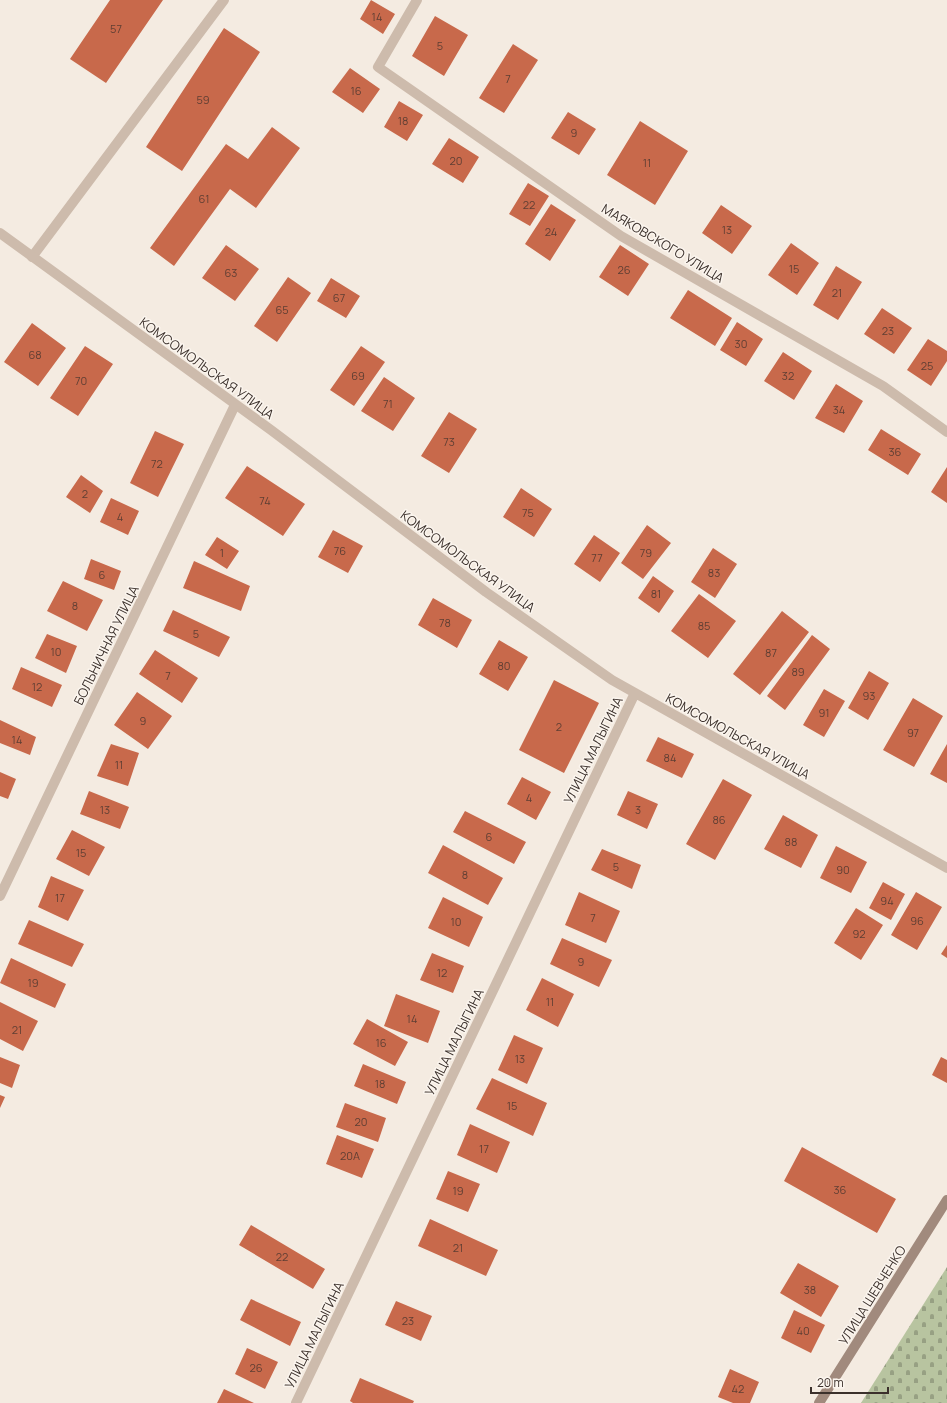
<svg xmlns="http://www.w3.org/2000/svg" width="947" height="1403" viewBox="0 0 947 1403" font-family="Manrope,sans-serif">
<style>
.cemetery{fill:url(#cemetery-stones)}
.building{fill:#c8694b}
.lines{fill:none;stroke-linecap:round;stroke-linejoin:round}
.lane{stroke:#cdbbac;stroke-width:10}
.street{stroke:#cdbbac;stroke-width:10}
.secondary{stroke:#a18a7d;stroke-width:10}
.labels{text-anchor:middle;stroke-width:3;stroke-linejoin:round;paint-order:stroke}
.number-label{font-size:11px;fill:#5e3e33}
.street-label{font-size:13px;fill:#3b302b;stroke:#fbf5ee}
</style>
<defs>
<pattern id="cemetery-stones" width="16" height="16" patternUnits="userSpaceOnUse"><rect width="16" height="16" fill="#b8c4a0"/><path d="M2 7V4a2 2 0 0 1 4 0v3zM10 15v-3a2 2 0 0 1 4 0v3z" fill="#97a083"/></pattern>
</defs>
<rect width="100%" height="100%" fill="#f4ebe1"/>
<path class="cemetery" d="M947,1267V1403H861Z"/>
<path class="building" d="M110,0H163L106,83L70,59Z
M371,0L395,14L383,34L360,19Z
M435,16L468,35L444,76L412,56Z
M224,28L260,52L182,171L146,147Z
M513,44L538,60L504,113L479,98Z
M350,68L380,89L363,113L332,92Z
M399,101L423,115L407,141L384,127Z
M568,112L596,129L579,155L551,138Z
M640,121L688,151L655,205L607,175Z
M272,127L300,148L256,208L230,189L174,266L150,248L226,144L248,159Z
M449,138L479,157L463,183L432,164Z
M528,183L549,196L530,226L509,214Z
M551,204L576,220L550,261L525,244Z
M721,205L752,226L732,254L702,233Z
M791,243L819,263L797,295L768,275Z
M226,245L259,269L235,301L202,278Z
M620,245L649,264L628,296L599,277Z
M836,266L862,282L838,320L813,305Z
M288,277L311,293L277,342L254,326Z
M331,278L360,296L346,318L317,301Z
M688,290L732,318L715,346L670,318Z
M882,308L912,328L894,354L864,334Z
M737,322L763,339L746,366L720,350Z
M32,323L66,348L38,386L4,362Z
M928,339L947,351V361L931,386L907,370Z
M85,346L113,364L78,416L50,398Z
M361,346L385,362L354,406L330,390Z
M783,352L812,371L794,400L764,381Z
M384,377L415,398L393,431L361,411Z
M836,384L863,401L844,433L815,418Z
M449,412L477,429L449,473L421,456Z
M881,429L921,454L908,475L868,450Z
M155,431L184,444L158,497L130,483Z
M247,466L305,504L283,536L225,498Z
M947,467V503L931,492Z
M81,475L103,491L90,513L66,497Z
M521,488L552,509L534,537L503,517Z
M111,498L139,511L128,535L100,522Z
M647,525L671,543L643,579L621,563Z
M333,530L363,546L348,573L318,557Z
M594,535L620,553L600,582L574,564Z
M217,537L239,551L227,569L205,555Z
M713,548L737,564L715,598L691,582Z
M91,559L121,571L114,590L84,579Z
M194,561L250,586L241,611L183,588Z
M653,576L674,591L659,613L638,598Z
M63,581L103,600L87,631L47,611Z
M699,594L736,621L708,658L671,631Z
M433,598L472,620L457,648L418,625Z
M173,610L230,637L219,657L163,631Z
M782,611L809,632L760,695L733,674Z
M47,634L77,646L66,673L35,658Z
M812,635L830,649L785,710L767,696Z
M499,640L528,657L508,691L479,674Z
M155,650L198,678L182,703L139,674Z
M21,667L62,685L52,707L12,689Z
M869,671L889,683L868,720L848,708Z
M554,680L599,703L564,773L519,750Z
M824,689L845,701L824,737L803,725Z
M137,692L172,716L148,749L114,725Z
M913,698L943,716L914,767L883,750Z
M0,720L36,737L30,755L0,743Z
M658,737L694,754L682,778L646,761Z
M111,744L139,753L128,786L97,776Z
M947,744V783L930,774Z
M0,772L16,779L8,799L0,796Z
M522,777L551,792L536,820L507,804Z
M723,779L752,795L715,860L686,844Z
M89,791L129,807L120,829L80,814Z
M628,791L658,804L647,829L617,815Z
M465,811L526,842L514,864L453,832Z
M783,815L818,835L801,868L764,849Z
M72,830L105,847L89,876L56,859Z
M443,845L503,878L488,905L428,873Z
M836,846L867,862L851,893L820,878Z
M602,849L641,865L632,889L591,870Z
M51,876L84,890L68,921L38,907Z
M883,882L905,894L891,920L869,908Z
M579,892L620,911L606,943L565,925Z
M916,892L942,907L917,950L891,935Z
M443,897L483,917L469,947L428,928Z
M856,908L883,925L861,960L834,943Z
M29,920L84,944L72,967L18,944Z
M562,938L612,960L599,987L550,964Z
M947,945V958L941,954Z
M432,953L464,966L453,993L420,980Z
M11,958L66,984L55,1008L0,983Z
M542,978L574,994L558,1027L526,1010Z
M396,994L440,1011L428,1043L384,1026Z
M0,1002L38,1021L23,1051L0,1039Z
M367,1019L408,1042L395,1066L353,1044Z
M514,1035L543,1048L527,1084L498,1070Z
M0,1057L20,1065L12,1088L0,1083Z
M941,1057L947,1060V1083L932,1075Z
M363,1064L406,1082L397,1104L354,1086Z
M492,1078L547,1103L533,1136L476,1109Z
M0,1095L5,1097L0,1108Z
M345,1103L386,1118L378,1142L336,1127Z
M470,1124L510,1142L497,1173L457,1155Z
M337,1135L374,1149L362,1178L326,1164Z
M802,1147L896,1199L877,1233L784,1181Z
M448,1171L480,1184L468,1212L436,1199Z
M430,1219L498,1250L486,1276L418,1246Z
M251,1225L325,1269L313,1289L239,1245Z
M798,1263L839,1286L821,1317L780,1293Z
M251,1299L301,1322L290,1346L240,1320Z
M396,1301L432,1316L421,1341L385,1325Z
M794,1310L825,1325L811,1353L781,1338Z
M247,1348L278,1362L265,1389L235,1374Z
M730,1369L759,1382L750,1403H733L718,1397Z
M360,1378L414,1401L413,1403H353L350,1401Z
M224,1389L254,1403H217Z"/>
<g class="lines">
<path class="lane" d="M32,257L224,0"/>
<path class="street" d="M417,0L378,67L621,236L883,386L947,432
M0,233L271,430L486,592L612,680L947,868
M0,896L235,405
M296,1403L635,693"/>
<path class="secondary" d="M819,1403L947,1200"/>
</g>
<g class="labels">
<g class="number-label">
<text x="377" y="21">14</text>
<text x="116" y="33">57</text>
<text x="440" y="50">5</text>
<text x="508" y="83">7</text>
<text x="356" y="95">16</text>
<text x="203" y="104">59</text>
<text x="403" y="125">18</text>
<text x="574" y="137">9</text>
<text x="456" y="165">20</text>
<text x="647" y="167">11</text>
<text x="204" y="203">61</text>
<text x="529" y="209">22</text>
<text x="727" y="234">13</text>
<text x="551" y="236">24</text>
<text x="794" y="273">15</text>
<text x="624" y="274">26</text>
<text x="231" y="277">63</text>
<text x="837" y="297">21</text>
<text x="339" y="302">67</text>
<text x="282" y="314">65</text>
<text x="888" y="335">23</text>
<text x="741" y="348">30</text>
<text x="35" y="359">68</text>
<text x="927" y="370">25</text>
<text x="358" y="380">69</text>
<text x="788" y="380">32</text>
<text x="81" y="385">70</text>
<text x="388" y="408">71</text>
<text x="839" y="414">34</text>
<text x="449" y="446">73</text>
<text x="895" y="456">36</text>
<text x="157" y="468">72</text>
<text x="85" y="498">2</text>
<text x="265" y="505">74</text>
<text x="528" y="517">75</text>
<text x="120" y="521">4</text>
<text x="340" y="555">76</text>
<text x="222" y="557">1</text>
<text x="646" y="557">79</text>
<text x="597" y="562">77</text>
<text x="714" y="577">83</text>
<text x="102" y="579">6</text>
<text x="656" y="598">81</text>
<text x="75" y="610">8</text>
<text x="445" y="627">78</text>
<text x="704" y="630">85</text>
<text x="196" y="638">5</text>
<text x="56" y="656">10</text>
<text x="771" y="657">87</text>
<text x="504" y="670">80</text>
<text x="798" y="676">89</text>
<text x="168" y="680">7</text>
<text x="37" y="691">12</text>
<text x="869" y="700">93</text>
<text x="824" y="717">91</text>
<text x="143" y="725">9</text>
<text x="559" y="731">2</text>
<text x="913" y="737">97</text>
<text x="17" y="744">14</text>
<text x="670" y="762">84</text>
<text x="119" y="769">11</text>
<text x="529" y="802">4</text>
<text x="105" y="814">13</text>
<text x="638" y="814">3</text>
<text x="719" y="824">86</text>
<text x="489" y="841">6</text>
<text x="791" y="846">88</text>
<text x="81" y="857">15</text>
<text x="616" y="871">5</text>
<text x="843" y="874">90</text>
<text x="465" y="879">8</text>
<text x="60" y="902">17</text>
<text x="887" y="905">94</text>
<text x="593" y="922">7</text>
<text x="917" y="925">96</text>
<text x="456" y="926">10</text>
<text x="859" y="938">92</text>
<text x="581" y="966">9</text>
<text x="442" y="977">12</text>
<text x="33" y="987">19</text>
<text x="550" y="1006">11</text>
<text x="412" y="1023">14</text>
<text x="17" y="1034">21</text>
<text x="381" y="1047">16</text>
<text x="520" y="1063">13</text>
<text x="380" y="1088">18</text>
<text x="512" y="1110">15</text>
<text x="361" y="1126">20</text>
<text x="484" y="1153">17</text>
<text x="350" y="1160">20А</text>
<text x="840" y="1194">36</text>
<text x="458" y="1195">19</text>
<text x="458" y="1252">21</text>
<text x="282" y="1261">22</text>
<text x="810" y="1294">38</text>
<text x="408" y="1325">23</text>
<text x="803" y="1335">40</text>
<text x="256" y="1372">26</text>
<text x="738" y="1393">42</text>
</g>
<g class="street-label">
<text transform="translate(663 243) rotate(31)" y="5">МАЯКОВСКОГО УЛИЦА</text>
<text transform="translate(207 368) rotate(36)" y="5">КОМСОМОЛЬСКАЯ УЛИЦА</text>
<text transform="translate(468 561) rotate(36)" y="5">КОМСОМОЛЬСКАЯ УЛИЦА</text>
<text transform="translate(106 645) rotate(-64)" y="5">БОЛЬНИЧНАЯ УЛИЦА</text>
<text transform="translate(738 736) rotate(29)" y="5">КОМСОМОЛЬСКАЯ УЛИЦА</text>
<text transform="translate(593 750) rotate(-64)" y="5">УЛИЦА МАЛЫГИНА</text>
<text transform="translate(454 1042) rotate(-64)" y="5">УЛИЦА МАЛЫГИНА</text>
<text transform="translate(872 1295) rotate(-58)" y="5">УЛИЦА ШЕВЧЕНКО</text>
<text transform="translate(314 1335) rotate(-64)" y="5">УЛИЦА МАЛЫГИНА</text>
</g>
</g>
<path d="M811 1387v6h77v-6" fill="none" stroke="#3b302b" stroke-width="2"/>
<text x="817" y="1387" font-size="12" fill="#3b302b" stroke="#fbf5ee" stroke-width="3" paint-order="stroke">20 m</text>
</svg>
